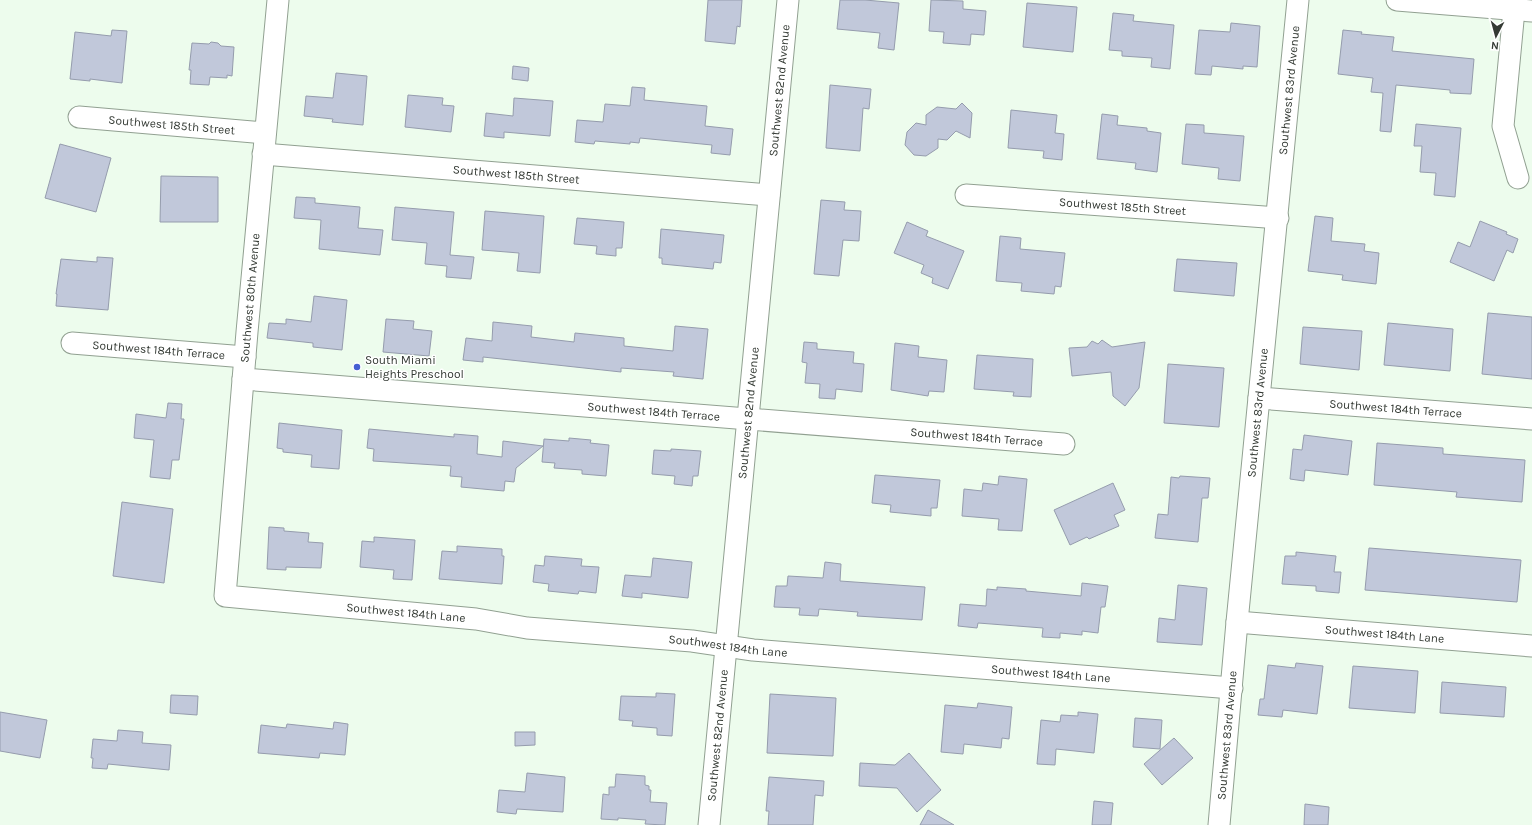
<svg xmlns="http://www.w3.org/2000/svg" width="1532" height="825" viewBox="0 0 1532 825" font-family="Karla,sans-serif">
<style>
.building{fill:#c1c8da;stroke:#959cad}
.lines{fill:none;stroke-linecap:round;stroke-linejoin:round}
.minor-casing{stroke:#91a091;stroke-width:23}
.minor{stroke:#fff;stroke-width:21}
.poi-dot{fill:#445fd2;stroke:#fff;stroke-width:1.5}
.labels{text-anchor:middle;stroke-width:3;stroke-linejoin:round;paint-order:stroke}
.street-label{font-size:12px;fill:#343a34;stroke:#fff}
.poi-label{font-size:12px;fill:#343a34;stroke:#fff;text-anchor:start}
</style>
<rect width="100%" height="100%" fill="#edfced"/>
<path class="building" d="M708,0H742L740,27L737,26L735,44L705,41Z
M840,0H865L899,3L894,50L878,48L880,33L837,29Z
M931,0L963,1V9L986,11L984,35L971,34L970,45L943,43L944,32L929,31Z
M1027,3L1077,7L1073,52L1023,47Z
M1113,13L1134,15L1133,21L1174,25L1170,69L1151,67L1152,58L1122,56V51L1109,50Z
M1231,23L1260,26L1257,67L1243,66V69L1212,66L1211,75L1195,74L1199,30L1230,32Z
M112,30L127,31L122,83L90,79V81L70,79L75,32L111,36Z
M1343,30L1362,32L1361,34L1394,37L1392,51L1474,59L1471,94L1450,93V90L1396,85L1391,132L1380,131L1383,93L1371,92L1373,78L1338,74Z
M211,42L218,43L221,46L234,47L232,76L227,75V78L210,77L209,85L190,84L191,70H189L192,43L209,44Z
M513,66L529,68L528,81L512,79Z
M336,73L367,76L363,125L332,122L333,119L304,116L306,96L333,98Z
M830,85L871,89L869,109L863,108L860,151L826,148Z
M632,87L645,88L644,100L707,106L705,126L733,129L730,155L711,153L712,145L640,138L639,143L630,142V144L595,141L594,144L575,142L577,120L603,122L605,104L630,106Z
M408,95L443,98L442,105L454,106L451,132L405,127Z
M514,98L553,101L550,136L504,132V138L484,136L486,113L513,116Z
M962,103L972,113L970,138L956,131L947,140L938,139V148L926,156L914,155L905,145L907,132L916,123L926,125V115L937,107L956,109Z
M1011,110L1057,115L1055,133L1064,134L1062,160L1043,158L1044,151L1008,148Z
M1102,114L1118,116L1117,125L1147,128V131L1161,133L1157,172L1135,169L1136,163L1097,159Z
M1186,124L1204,125V133L1244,136L1240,181L1218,179L1219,168L1182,164Z
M1416,124L1461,128L1455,197L1434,195L1436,173L1420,172L1422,146H1414Z
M60,144L111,158L96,212L45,198Z
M161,176L218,177V222H160Z
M296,197L315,198V203L360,207L358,228L383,230L380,255L319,249L321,220L294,218Z
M821,200L845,202L844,210L861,211L859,241L843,240L839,276L814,274Z
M395,207L454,212L450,255L474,257L471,279L446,277L447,266L425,264L427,243L392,240Z
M485,211L544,216L540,273L517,271L519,253L482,250Z
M1315,216L1333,218L1331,241L1365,244L1364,251L1379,253L1376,284L1342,280L1343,275L1308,271Z
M577,218L624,222L622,248H616V256L596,254L597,246L574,244Z
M1480,221L1507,232L1506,234L1518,239L1513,253L1507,250L1494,281L1450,262L1458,242L1470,247Z
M907,222L928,231L926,236L964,251L948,289L932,283L933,278L921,273L924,265L894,253Z
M661,229L724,235L721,263L714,262L713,269L662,264V258H659Z
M1000,236L1021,238L1020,249L1065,253L1061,287L1055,286L1054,294L1021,291L1022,283L996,281Z
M97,257L113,258L108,310L56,306L57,294H56L61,259L97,262Z
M1177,259L1237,263L1234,296L1174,291Z
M314,296L347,300L342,350L313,347V343L267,338L269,323L286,324V319L311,322Z
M1488,313L1532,317V379L1482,374Z
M386,319L414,321L413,329L432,331L429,356L383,352Z
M493,322L532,326L531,337L574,342L575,333L624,338V346L673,351L675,326L708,329L703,379L673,376L674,372L621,368V372L483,357V362L463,360L466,338L492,341Z
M1388,323L1453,329L1450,371L1384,365Z
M1303,327L1362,331L1359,370L1300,364Z
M1102,340L1112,347L1145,342L1139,388L1125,406L1113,396L1111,372L1072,376L1069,348L1087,347L1092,341L1098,344Z
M804,342L817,343V349L854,352L853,363L864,364L862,392L836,389L835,399L819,398L820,384L805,383L807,363L802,362Z
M895,343L919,346L918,357L947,360L944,392L929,391L928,396L891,390Z
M977,355L1033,359L1031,397L1013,396L1014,392L974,389Z
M1168,364L1224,368L1219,427L1164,423Z
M168,403L182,404L181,419H184L179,460H172L170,479L150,477L154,440L134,438L136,414L166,418Z
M279,423L342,430L339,469L311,467L312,455L283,452V449L277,448Z
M369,429L454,437V434L478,436L477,454L502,457L503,441L543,446L516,468L514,482L505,481L504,491L461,487L462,477L450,476L451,466L373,461L374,449L367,448Z
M1304,435L1352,441L1348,475L1305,470L1304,481L1290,479L1293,449L1302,450Z
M569,438L591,440L590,443L609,445L606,476L582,474V470L554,468L555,463L542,462L544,439L569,441Z
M1377,443L1443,448V454L1525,460L1522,502L1456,497L1457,492L1374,485Z
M671,449L701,451L698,476H693L692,486L674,484L675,476L652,474L654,450L671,451Z
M875,475L940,480L937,508H931V516L890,512L891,505L872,503Z
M999,476L1027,479L1022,531L998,530L999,519L962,516L964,489L982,491L983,483L998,485Z
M1180,476L1210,478L1208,498H1202L1198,542L1155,538L1158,514L1168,515L1171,477L1179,478Z
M1113,483L1125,510L1114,515L1119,526L1089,539L1087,537L1070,545L1054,510Z
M122,502L173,509L164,583L113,576Z
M269,527L284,528V531L309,533L308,542L323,543L321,568L286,567V570L267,569Z
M374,537L415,540L412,580L393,579L394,570L360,567L362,541L374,542Z
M457,546L502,549V556H504L502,584L439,579L442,551L457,552Z
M1369,548L1521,560L1517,602L1365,590Z
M1296,552L1336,556L1334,572H1341L1339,593L1316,591V586L1282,584L1285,556H1296Z
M545,556L582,559L581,566L599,567L596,593L579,591L578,594L548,591L549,584L533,582L535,565L544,566Z
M653,558L692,562L688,598L642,593V598L622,596L625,575L651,577Z
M825,562L841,564L840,581L925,587L922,620L857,616L858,612L819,609L818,616L799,615L800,608L774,607L776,586H787L788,576L823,578Z
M1082,583L1108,586L1105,607H1101L1098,633L1082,631V635L1060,633V638L1042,637L1043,628L978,623L977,628L958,626L960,604L986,606L987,589L997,590V587L1026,589V591L1081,596Z
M1178,585L1207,588L1202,645L1157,642L1159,618L1175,620Z
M1296,663L1323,666L1317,714L1283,710L1282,717L1258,715L1260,699H1264L1268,665L1295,668Z
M1353,666L1418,671L1415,713L1349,708Z
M1442,682L1506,687L1504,717L1440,713Z
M656,693L675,694L672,736L657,735V728L632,726L633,721L619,720L621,696L656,697Z
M770,694L836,698L833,756L767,753Z
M171,695L198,696L197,715L170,713Z
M978,703L1012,707L1009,739L1002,738L1001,748L964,744L963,754L941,752L945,705L977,708Z
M0,712L47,720L40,758L0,751Z
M1078,712L1098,714L1094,753L1056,749L1055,765L1037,764L1041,720L1060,722L1061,715L1078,716Z
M1135,718L1162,720L1160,749L1133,747Z
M334,722L348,724L345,755L320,753L319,758L258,753L261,725L286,728L287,724L333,729Z
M118,730L143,732L142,743L171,745L169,770L108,764L107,769L92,768L93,758H91L93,739L117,741Z
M515,732H535V745L515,746Z
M1174,738L1193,758L1162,785L1144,764Z
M909,753L941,790L917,812L897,788L859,786L860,763L895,765Z
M527,773L565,777L563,812L517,809L516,814L497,812L499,790L525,792Z
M616,774L645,776V785L649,786V790H651L650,802L667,803L665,825L645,824L646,820L618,818V820L601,819L603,794L609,795V787H615Z
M769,777L824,781L823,796L815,795L813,825H768L769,811H766Z
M1094,801L1113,803L1111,825H1092Z
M1305,804L1329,807L1328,825H1304Z
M928,810L954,825H920Z"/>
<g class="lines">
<defs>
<g id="minor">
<path id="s1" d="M278,0L247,332L225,596L476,619L527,628L692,641L753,650L1232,688"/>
<path d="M1397,0L1532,11"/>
<path d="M1514,10L1503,126L1518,178"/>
<path id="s2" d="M79,117L265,133"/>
<path id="s3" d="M263,154L769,195"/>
<path id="s4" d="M966,195L1278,218"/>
<path id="s5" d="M72,343L245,357"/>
<path id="s6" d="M243,379L1064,444"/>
<path id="s7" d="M1259,398L1532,419"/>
<path id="s8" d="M1237,622L1532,646"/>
<path id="s9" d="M709,825L788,0"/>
<path id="s10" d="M1219,825L1237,622L1298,0"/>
</g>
</defs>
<use href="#minor" class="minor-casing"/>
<use href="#minor" class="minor"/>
</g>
<circle class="poi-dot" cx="357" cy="367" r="4"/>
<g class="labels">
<g class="street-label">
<text dy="4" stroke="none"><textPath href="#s9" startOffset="738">Southwest 82nd Avenue</textPath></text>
<text dy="4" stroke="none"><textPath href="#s10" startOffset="738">Southwest 83rd Avenue</textPath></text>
<text dy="4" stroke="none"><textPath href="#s2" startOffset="93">Southwest 185th Street</textPath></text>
<text dy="4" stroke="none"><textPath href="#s3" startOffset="254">Southwest 185th Street</textPath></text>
<text dy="4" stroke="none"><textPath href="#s4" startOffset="157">Southwest 185th Street</textPath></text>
<text transform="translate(250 298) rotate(-85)" y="4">Southwest 80th Avenue</text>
<text dy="4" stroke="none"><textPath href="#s5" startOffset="87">Southwest 184th Terrace</textPath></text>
<text dy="4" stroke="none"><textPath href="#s7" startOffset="137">Southwest 184th Terrace</textPath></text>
<text dy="4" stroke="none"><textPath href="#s6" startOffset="412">Southwest 184th Terrace</textPath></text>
<text dy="4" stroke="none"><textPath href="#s9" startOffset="414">Southwest 82nd Avenue</textPath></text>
<text dy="4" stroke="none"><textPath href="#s10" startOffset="414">Southwest 83rd Avenue</textPath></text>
<text dy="4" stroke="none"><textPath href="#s6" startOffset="736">Southwest 184th Terrace</textPath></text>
<text dy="4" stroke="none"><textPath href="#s1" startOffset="780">Southwest 184th Lane</textPath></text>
<text dy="4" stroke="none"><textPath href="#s8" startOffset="148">Southwest 184th Lane</textPath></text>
<text dy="4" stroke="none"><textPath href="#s1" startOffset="1104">Southwest 184th Lane</textPath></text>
<text dy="4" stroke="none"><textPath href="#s1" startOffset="1428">Southwest 184th Lane</textPath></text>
<text dy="4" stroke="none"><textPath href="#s9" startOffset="90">Southwest 82nd Avenue</textPath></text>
<text dy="4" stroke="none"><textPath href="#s10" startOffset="90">Southwest 83rd Avenue</textPath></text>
</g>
<g class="poi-label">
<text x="365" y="364">South Miami<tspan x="365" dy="14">Heights Preschool</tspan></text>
</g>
</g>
<g transform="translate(1496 36) rotate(186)" stroke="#ffffff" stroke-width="3" paint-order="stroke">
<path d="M0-3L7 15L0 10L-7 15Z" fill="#343a34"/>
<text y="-6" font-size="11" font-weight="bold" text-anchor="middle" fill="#343a34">N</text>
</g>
</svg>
